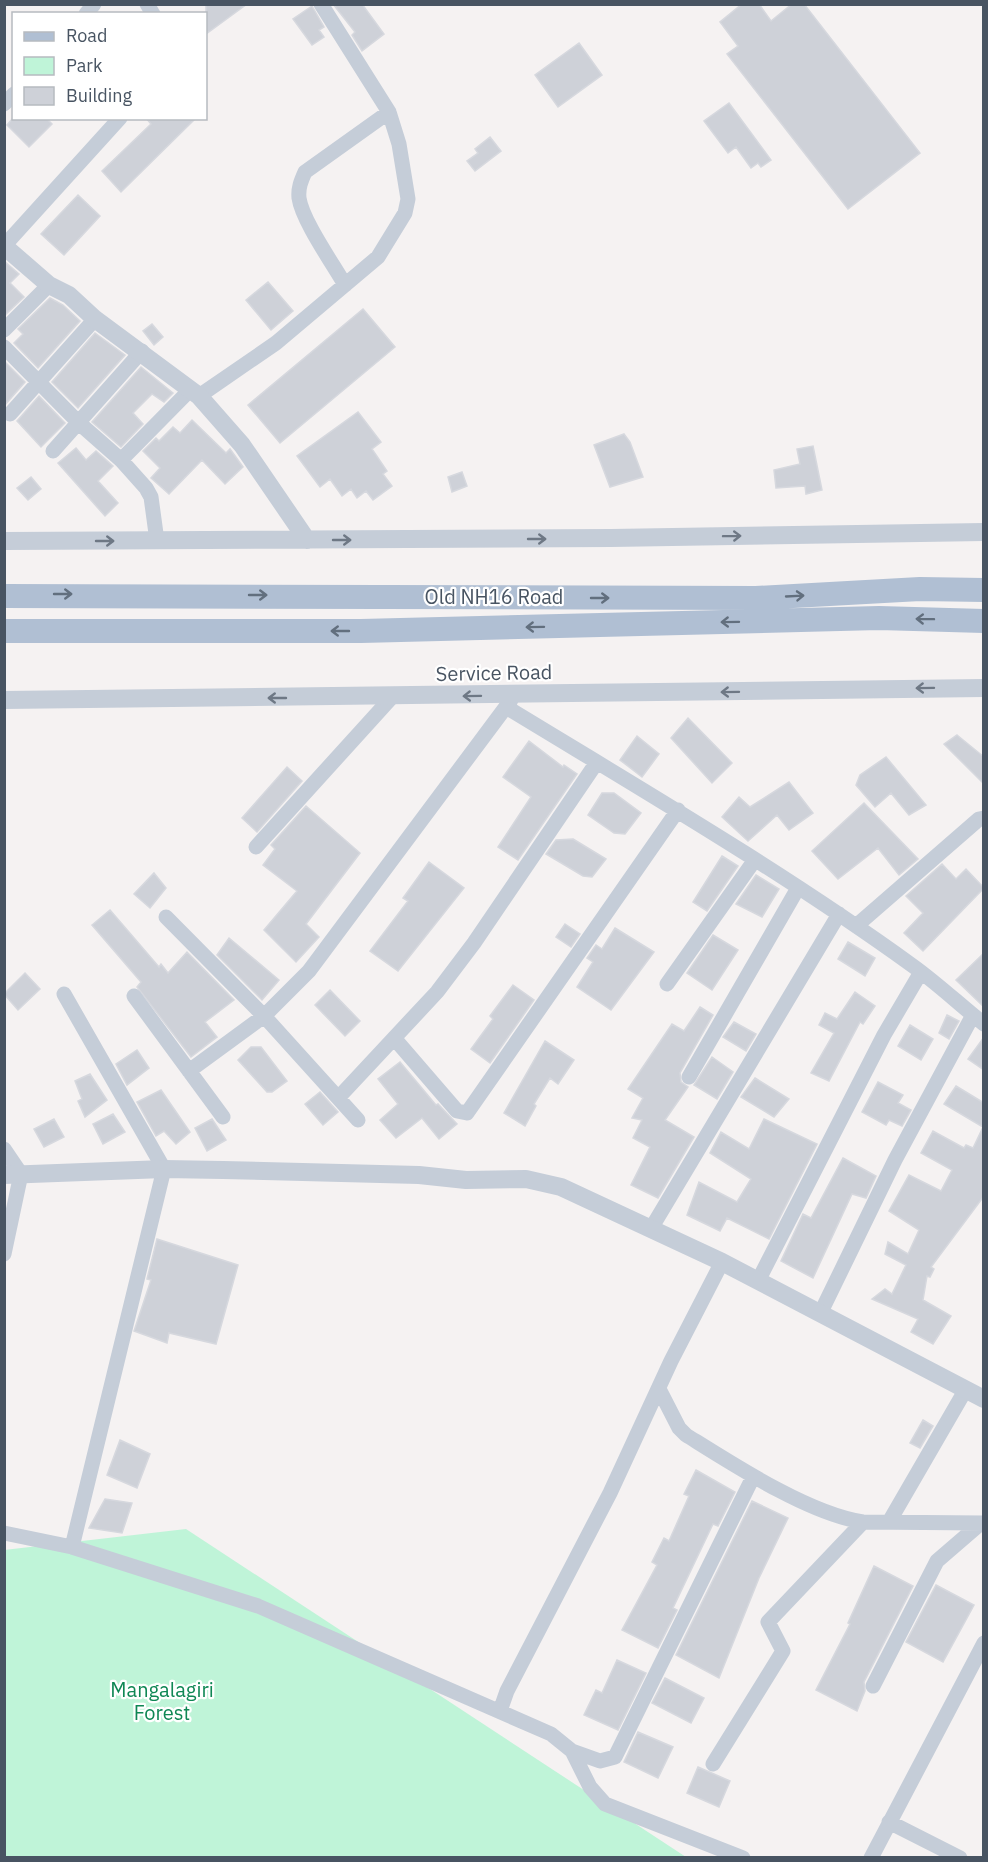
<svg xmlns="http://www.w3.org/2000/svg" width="988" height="1862" viewBox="0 0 988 1862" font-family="'IBM Plex Sans',sans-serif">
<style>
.green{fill:#bff4d8}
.building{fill:#ced1d8;stroke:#d6d8de;stroke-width:1.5}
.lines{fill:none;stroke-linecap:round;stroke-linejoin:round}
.minor{stroke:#c5cdd8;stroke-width:15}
.tertiary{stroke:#c5cdd8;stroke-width:18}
.primary{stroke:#b0bfd3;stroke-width:24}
.oneway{stroke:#6e7885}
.oneway2{stroke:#626f7e}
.labels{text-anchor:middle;stroke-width:4.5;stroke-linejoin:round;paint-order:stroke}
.street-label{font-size:20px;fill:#485462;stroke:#fff}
.park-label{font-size:20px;fill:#0f8754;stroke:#fff}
</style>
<rect width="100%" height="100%" fill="#f5f2f2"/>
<path class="green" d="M186,1529L686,1857H5L4,1550Z"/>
<path class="building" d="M206,4H247L206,34Z
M333,4H362L384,34L362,51L352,35L355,32Z
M742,4H759L771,21L792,4H804L920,153L848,209L727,54L738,46L720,22Z
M312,6L324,27L319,30L324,37L312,45L293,19Z
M579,43L602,75L558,107L535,75Z
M729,103L771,160L761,167L758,163L751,168L736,147L728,153L704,121Z
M13,118H46L52,124L29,147L7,125Z
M146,118H196L121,192L102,171L151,124Z
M490,137L501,151L475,171L467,161L478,153L475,149Z
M78,195L100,216L64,255L41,234Z
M4,261L19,274L10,283L24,297L4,316Z
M268,282L293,311L271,330L246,300Z
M50,298L63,305L80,321L38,368L14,343L23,334L18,329Z
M363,309L395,347L280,443L248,405Z
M152,324L163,337L154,345L143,331Z
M95,333L125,355L78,408L52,382Z
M4,361L25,382L4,406Z
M141,367L173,393L164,402L152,394L133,413L143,424L121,447L92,422Z
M39,396L65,423L41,447L17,421Z
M358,412L381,442L372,449L387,471L383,474L392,486L373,500L366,491L357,498L351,489L342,496L330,479L320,487L297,456Z
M192,420L226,453L230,449L243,467L225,484L202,460L169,494L151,478L160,468L143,451L156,438L159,441L173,427L180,433Z
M624,434L630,442L643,477L610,487L594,445Z
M813,446L822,490L806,494L805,486L776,488L774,470L800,464L797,449Z
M76,448L86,460L96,451L113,466L98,481L118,503L105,516L58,463Z
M462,472L467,486L452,492L448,477Z
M31,477L41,489L28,500L17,488Z
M688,718L732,763L712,783L671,738Z
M957,735L984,757V784L944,744Z
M637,736L659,754L642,777L620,760Z
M529,741L563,767L564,765L577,774L518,860L498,847L531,797L503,777Z
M886,757L926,805L909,815L891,793L875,807L856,785L860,775Z
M287,767L302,781L257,832L242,818Z
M789,782L813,813L789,830L777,815L748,841L722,817L739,797L750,807Z
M602,793H614L641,813L625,834L614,833L588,815Z
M864,803L918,859L899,875L878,848L838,879L812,851Z
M306,806L360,853L306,924L319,937L296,962L264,930L297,891L263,865L275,849L271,845Z
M573,839L606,859L592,877L583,876L546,854L556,840Z
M722,856L738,866L707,911L693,902Z
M429,862L464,888L398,971L370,951L408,901L403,898Z
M942,864L956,879L966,869L984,888L923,951L904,933L923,913L906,896Z
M154,873L166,888L150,908L134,894Z
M756,875L779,889L762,917L736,904Z
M110,910L159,967L161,964L168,973L187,952L234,1000L205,1022L217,1037L191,1057L137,987L141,982L92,925Z
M565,924L580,934L571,947L556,937Z
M615,928L654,952L611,1010L577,987L593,962L587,958L596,945L602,949Z
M713,935L738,950L712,990L687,973Z
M229,938L279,980L262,1000L217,955Z
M848,942L875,958L865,976L838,959Z
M984,953V1007L956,980Z
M25,973L40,989L18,1010L4,994Z
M513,985L534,1000L490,1063L471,1049L493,1019L490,1016Z
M330,990L360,1021L345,1036L315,1005Z
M855,992L875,1006L863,1024L860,1022L829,1081L811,1073L834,1033L819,1025L825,1013L837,1019Z
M700,1007L713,1015L680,1073L681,1082L688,1087L665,1120L694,1137L658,1198L631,1185L650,1147L633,1138L642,1120L632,1118L643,1098L628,1089L672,1024L684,1031Z
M947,1015L959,1021L949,1039L939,1033Z
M734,1022L756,1034L746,1051L723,1037Z
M910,1025L933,1039L921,1060L898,1046Z
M984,1037V1070L968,1059Z
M545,1041L574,1060L558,1084L550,1078L534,1104L536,1106L525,1126L504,1113Z
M251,1047H261L287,1081L272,1092H267L238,1060Z
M137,1050L149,1068L127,1085L116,1064Z
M712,1057L733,1072L717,1099L694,1085Z
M400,1062L436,1105L438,1104L457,1124L439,1139L422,1118L396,1138L380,1120L398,1104L378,1079Z
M90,1074L107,1100L85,1117L78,1101L82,1099L75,1081Z
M755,1078L789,1099L774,1117L741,1097Z
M878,1082L903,1095L898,1103L911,1110L902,1126L889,1120L886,1125L862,1112Z
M956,1086L984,1103V1196L931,1267L934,1269L930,1277L927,1276L923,1300L951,1316L933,1344L911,1332L918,1319L872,1299L885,1289L892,1294L906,1265L885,1254L888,1242L908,1254L919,1230L889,1211L909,1175L941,1191L952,1170L921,1153L933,1131L964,1148L966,1145L973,1148L983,1127L944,1104Z
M161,1090L190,1132L176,1144L164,1131L156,1136L137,1102Z
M320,1092L338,1112L323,1125L305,1104Z
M113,1114L125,1132L103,1144L93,1124Z
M54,1119L64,1137L44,1147L34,1129Z
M212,1119L226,1140L207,1151L195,1128Z
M764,1119L817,1144L769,1239L727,1218L720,1231L687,1215L699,1182L737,1202L751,1179L710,1153L721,1132L749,1149Z
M843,1158L876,1176L866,1198L852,1194L813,1278L781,1261L803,1214L811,1218Z
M157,1239L238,1265L216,1344L169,1333L167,1343L134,1331L151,1280L147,1279Z
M923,1420L933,1426L920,1448L910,1443Z
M120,1440L150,1454L137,1488L107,1475Z
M696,1470L735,1492L718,1526L713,1524L673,1608L677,1610L658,1648L622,1630L657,1565L652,1562L664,1538L669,1541L689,1496L684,1494Z
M105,1499L132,1503L122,1533L89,1528Z
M752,1501L788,1518L759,1578L719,1678L676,1655Z
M874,1566L913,1586L864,1682L865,1691L857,1711L816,1690L850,1624L848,1623Z
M936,1585L974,1605L943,1662L906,1642Z
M617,1660L646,1673L618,1730L584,1715L596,1690L602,1693Z
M665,1678L704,1698L691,1723L652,1703Z
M638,1732L673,1747L658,1778L624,1762Z
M698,1767L730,1781L719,1807L687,1793Z"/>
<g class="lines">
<path class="minor" d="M147,4L153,14
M86,14L94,4
M4,104L14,94
M4,246L120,118
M345,285C333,264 302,220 299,198C298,188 301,181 305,172L389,112
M4,330L49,285
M4,347L79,423L121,460L146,488L151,497L157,541
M199,396L276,343L378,257L405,213L408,199L399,144L389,112L321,4
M10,414L95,319
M53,451L142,351
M121,460L189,391
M506,707C644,791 783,872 913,966C938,984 960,1005 984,1024
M256,847L392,697
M166,917L264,1016L358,1120
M856,926L979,819L984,818
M667,984L754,861
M64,994L164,1169L72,1547
M134,996L223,1117
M394,1038L457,1111L467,1113L678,810
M189,1071L264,1016L309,971L511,700
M689,1077L798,888
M339,1097L437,992L474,943L597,762
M4,1149L21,1174L4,1254
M652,1227L839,914
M758,1281L884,1035L921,972
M821,1312L895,1160L973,1015
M659,1389L679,1428L686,1435C734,1465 809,1514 863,1522L984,1523
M889,1522L966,1389
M4,1533L72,1547L258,1606L551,1734L572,1751L590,1787L605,1804L743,1858
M873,1686L937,1561L981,1523
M500,1711L507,1691L610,1493L671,1361L722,1262
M572,1751L600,1761L615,1757L753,1477
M713,1764L783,1651L768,1622L863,1522
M889,1822L960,1858
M871,1858L984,1643"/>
<path class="tertiary" d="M4,246L49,285L69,295L95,319L199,396L242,445L307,540
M4,541L611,538L984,532
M4,700L984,688
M4,1175L164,1169L223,1170L419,1175L466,1180L526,1179L561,1187L722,1262L984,1399"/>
<path class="primary" d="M4,596L756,598L920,589L984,590
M4,631H361L879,618L984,621"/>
</g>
<defs><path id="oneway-shaft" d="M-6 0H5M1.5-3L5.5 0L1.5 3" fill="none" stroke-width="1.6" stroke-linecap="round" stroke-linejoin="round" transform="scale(1.5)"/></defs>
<g class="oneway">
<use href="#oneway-shaft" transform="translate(732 536) rotate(-1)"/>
<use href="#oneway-shaft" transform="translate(537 539)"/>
<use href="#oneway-shaft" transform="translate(342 540)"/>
<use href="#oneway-shaft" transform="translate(105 541)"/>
<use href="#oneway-shaft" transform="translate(925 688) rotate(179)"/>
<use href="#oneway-shaft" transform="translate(730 692) rotate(179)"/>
<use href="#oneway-shaft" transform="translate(472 696) rotate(179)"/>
<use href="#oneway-shaft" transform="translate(277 698) rotate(180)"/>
</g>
<g class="oneway2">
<use href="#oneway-shaft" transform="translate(63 594)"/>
<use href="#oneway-shaft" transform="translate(258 595)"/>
<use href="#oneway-shaft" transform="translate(795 596) rotate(-3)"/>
<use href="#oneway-shaft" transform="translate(600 598)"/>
<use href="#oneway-shaft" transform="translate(925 619) rotate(-179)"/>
<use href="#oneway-shaft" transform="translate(730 622) rotate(179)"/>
<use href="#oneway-shaft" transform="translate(535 627) rotate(179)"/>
<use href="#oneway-shaft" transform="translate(340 631) rotate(-180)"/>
</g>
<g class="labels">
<g class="street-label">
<text x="494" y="604">Old NH16 Road</text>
<text transform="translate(494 673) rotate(-1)" y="7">Service Road</text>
</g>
<g class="park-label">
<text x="162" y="1697">Mangalagiri<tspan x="162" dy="23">Forest</tspan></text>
</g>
</g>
<rect width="988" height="1862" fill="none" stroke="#485462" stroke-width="12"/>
<rect x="12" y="12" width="195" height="108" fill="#ffffff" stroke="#b6bbc0" stroke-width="1.5"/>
<rect x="24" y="32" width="30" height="9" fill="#b0bfd3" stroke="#b6bbc0" stroke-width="1.5"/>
<text x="66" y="42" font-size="18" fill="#485462">Road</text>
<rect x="24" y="57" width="30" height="18" fill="#bff4d8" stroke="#b6bbc0" stroke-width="1.5"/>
<text x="66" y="72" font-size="18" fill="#485462">Park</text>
<rect x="24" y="87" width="30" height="18" fill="#ced1d8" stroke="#b6bbc0" stroke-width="1.5"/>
<text x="66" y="102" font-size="18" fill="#485462">Building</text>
</svg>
